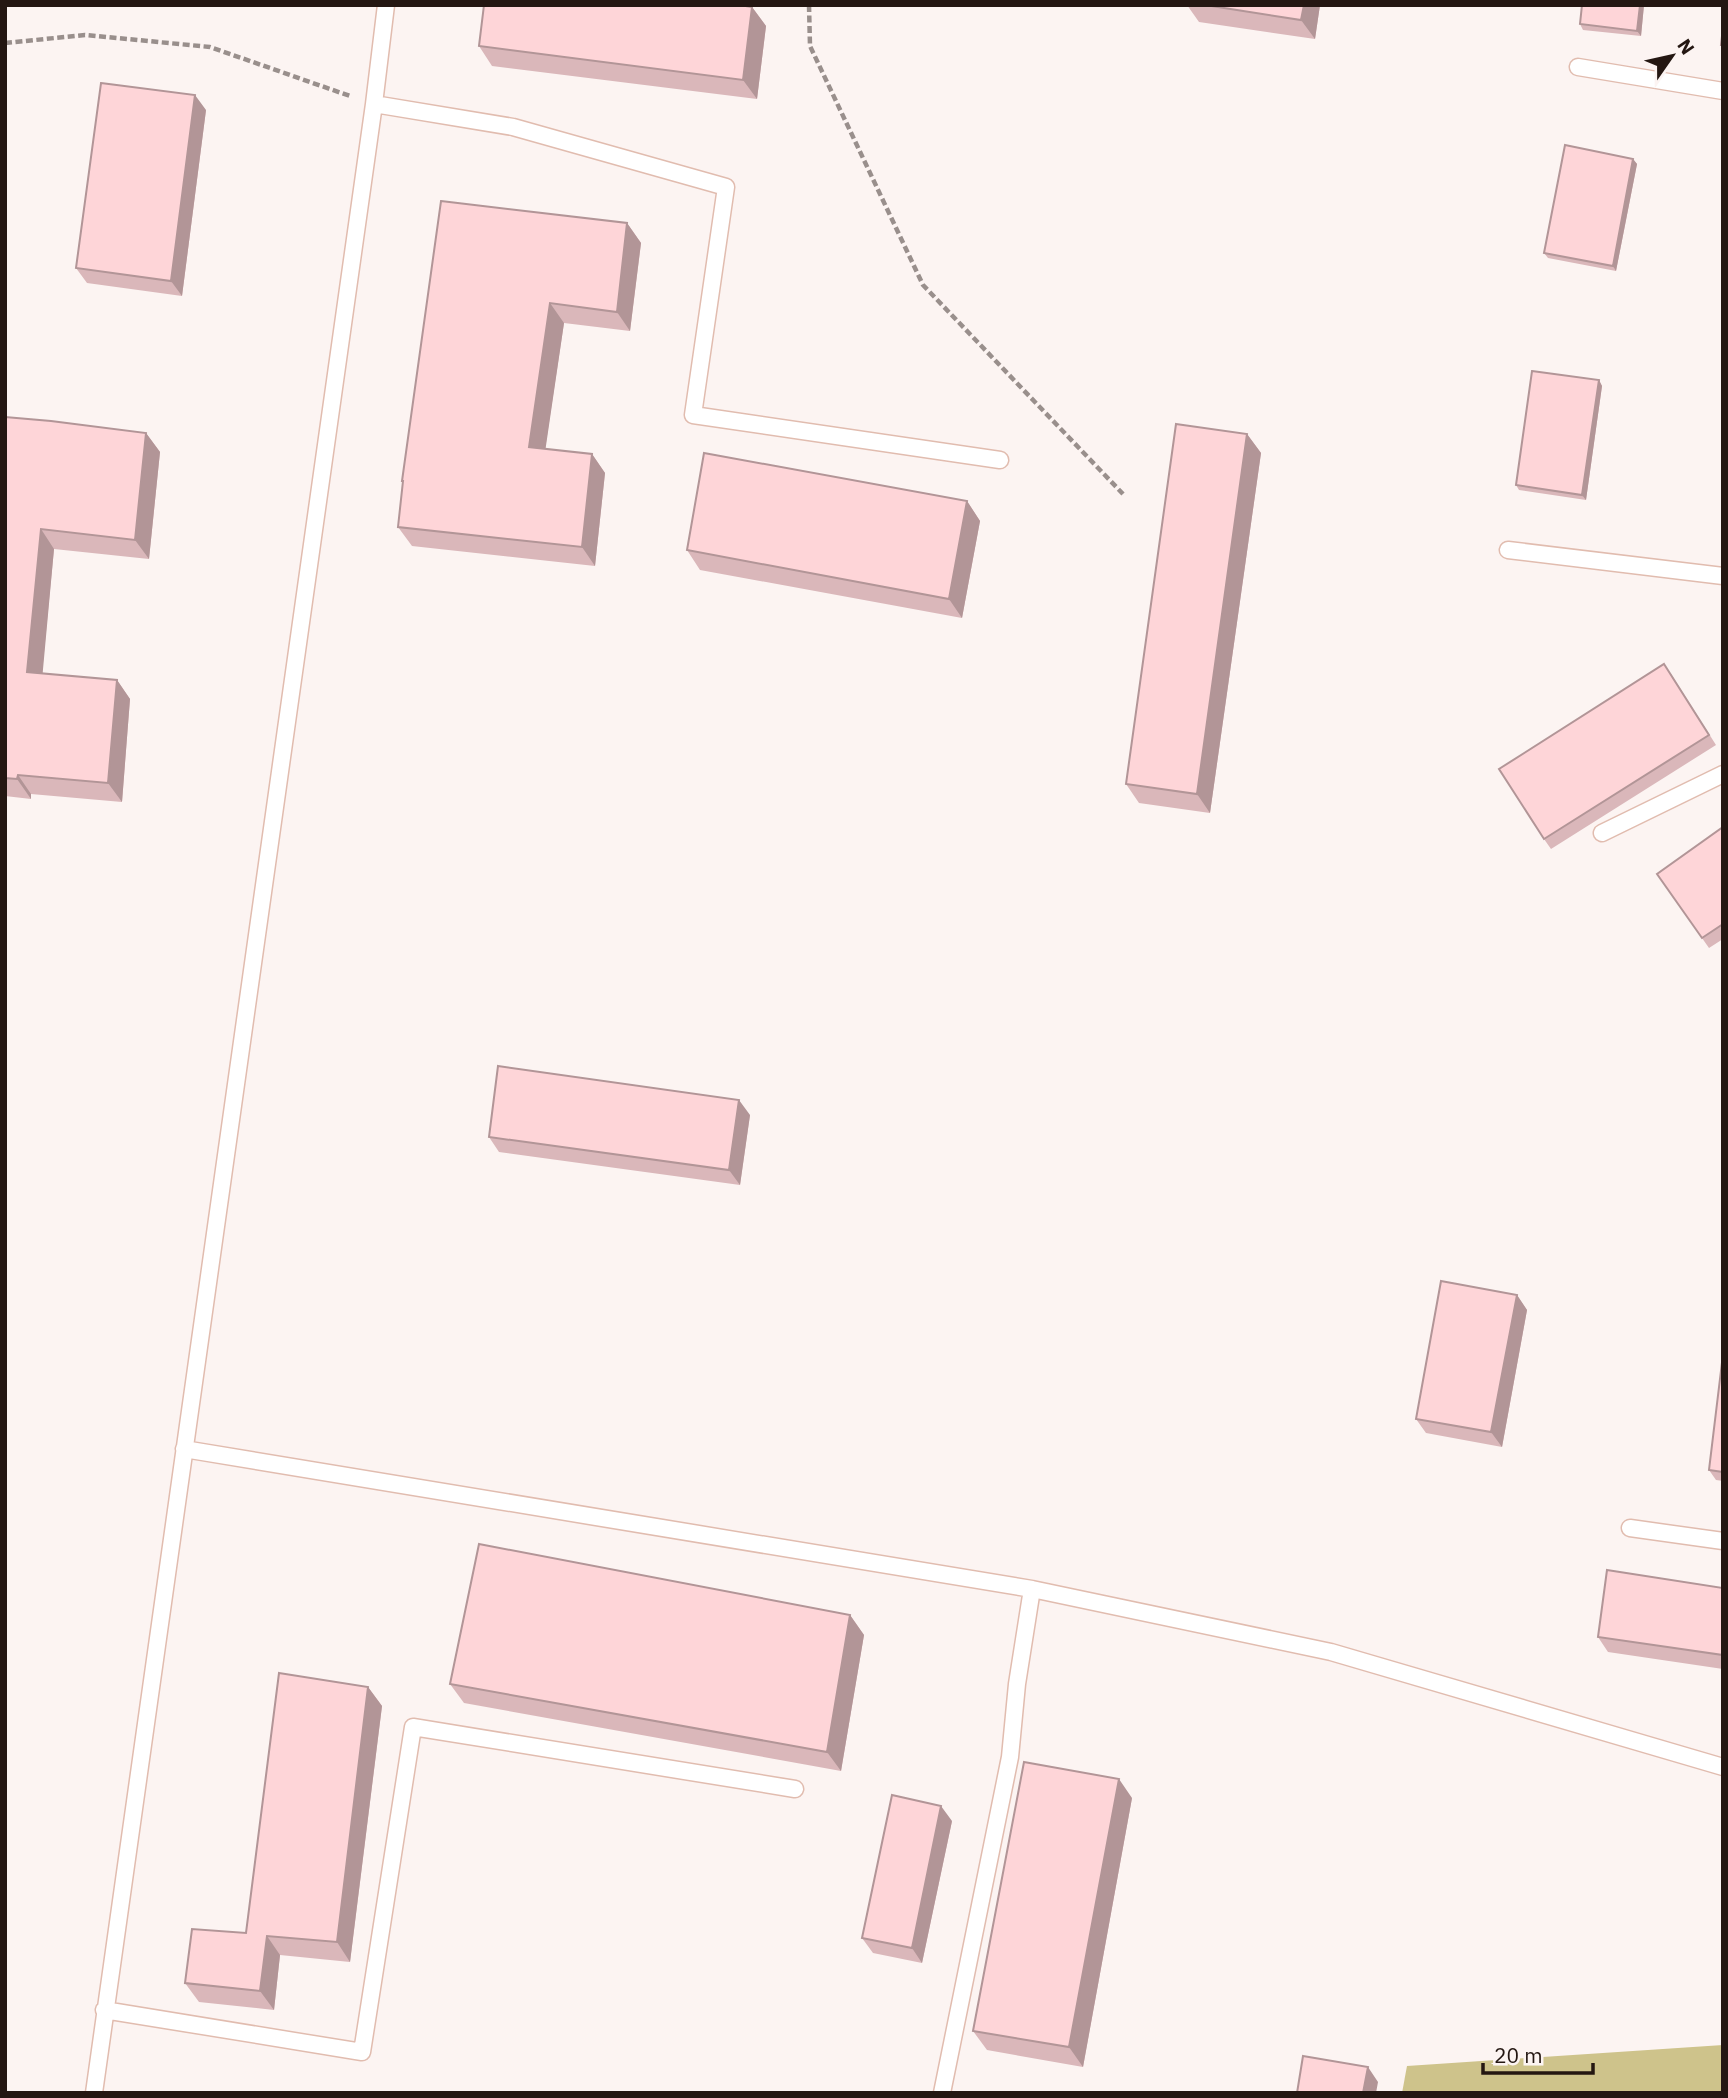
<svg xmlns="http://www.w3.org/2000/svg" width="1728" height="2098" viewBox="0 0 1728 2098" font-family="'IBM Plex Sans',sans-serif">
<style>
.forest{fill:#cec38b}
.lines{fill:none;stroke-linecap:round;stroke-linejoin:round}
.service-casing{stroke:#e1bcaf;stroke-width:19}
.path{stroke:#998f8c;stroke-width:4.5;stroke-dasharray:7 3.5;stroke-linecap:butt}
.service{stroke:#fff;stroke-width:16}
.wall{fill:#dab7ba}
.shaded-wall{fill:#b29597}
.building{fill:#fed5d8;stroke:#b29597;stroke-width:2}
</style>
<rect width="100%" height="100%" fill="#fcf4f2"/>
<path class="forest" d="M1723,2045V2093H1402L1407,2066Z"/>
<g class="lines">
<defs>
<path id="service" d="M1578,67L1723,91
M374,104L513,127L726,187L693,415L1000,460
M1508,550L1723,576
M1602,833L1723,774
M184,1449L1032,1589L1017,1684L1010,1757L942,2093
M1630,1528L1723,1541
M1032,1589L1331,1652L1723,1767
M104,2010L362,2052L413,1727L795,1789
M94,2093L374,104L386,5"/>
</defs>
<use href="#service" class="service-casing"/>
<path class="path" d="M809,5L810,46L923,285L1123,494
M5,43L85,35L210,47L350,96"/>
<use href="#service" class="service"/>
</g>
<path class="wall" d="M1187,5H1320L1315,39L1199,22Z
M1582,5H1644L1641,36L1583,30L1580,24Z
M752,7L766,26L757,99L492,66L479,46Z
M206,110L182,296L87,283L76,268Z
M1633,159L1637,164L1616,271L1548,258L1544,253Z
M441,201L627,223L641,243L630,331L564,323L545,449L592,454L605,473L595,566L412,546L398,527L403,483L402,481Z
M1599,380L1602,386L1586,500L1519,490L1516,485Z
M5,417L146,433L160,452L149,559L54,549L42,673L117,680L130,699L122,802L31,794V799L5,796Z
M1247,434L1261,453L1210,813L1139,803L1126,784Z
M967,501L980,521L962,618L700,570L687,550Z
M1671,674L1716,745L1551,849L1544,839Z
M1723,827V939L1709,948L1657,874Z
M750,1115L740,1185L499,1152L489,1137Z
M1517,1295L1527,1310L1502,1447L1426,1433L1416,1419Z
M1723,1354V1481L1716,1480L1709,1470Z
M1723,1588V1669L1608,1652L1598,1637Z
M850,1615L864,1635L841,1771L464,1703L450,1684Z
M368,1687L382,1706L350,1962L280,1955L274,2010L199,2002L185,1983L246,1933Z
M1132,1798L1083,2067L987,2050L973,2031Z
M952,1821L922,1963L873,1953L862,1938Z"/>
<path class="shaded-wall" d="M1304,5H1320L1315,39L1301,20Z
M1640,5H1644L1641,36L1637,31Z
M752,7L766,26L757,99L743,80Z
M195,95L206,110L182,296L171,281Z
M1633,159L1637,164L1616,271L1613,266Z
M627,223L641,243L630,331L617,312Z
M550,303L564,323L543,466L529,447Z
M1599,380L1602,386L1586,500L1582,495Z
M146,433L160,452L149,559L135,540Z
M1247,434L1261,453L1210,813L1197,794Z
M592,454L605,473L595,566L582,547Z
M967,501L980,521L962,618L949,599Z
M41,529L54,549L41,691L27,672Z
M117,680L130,699L122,802L108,783Z
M18,775L31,794V799L17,779Z
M739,1100L750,1115L740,1185L729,1170Z
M1517,1295L1527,1310L1502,1447L1491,1432Z
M850,1615L864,1635L841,1771L827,1752Z
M368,1687L382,1706L350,1962L337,1942Z
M1119,1779L1132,1798L1083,2067L1069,2047Z
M941,1806L952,1821L922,1963L912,1948Z
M267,1936L280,1955L274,2010L260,1991Z
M1368,2067L1378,2082L1376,2093H1363Z"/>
<path class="building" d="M484,5H739L752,7L743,80L479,46Z
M1205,5H1304L1301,20Z
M1582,5H1640L1637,31L1580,24Z
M1723,27V45H1721Z
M101,83L195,95L171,281L76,268Z
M1565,145L1633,159L1613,266L1544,253Z
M441,201L627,223L617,312L550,303L529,447L592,454L582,547L398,527L403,481H402Z
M1532,371L1599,380L1582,495L1516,485Z
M5,417L51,421L146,433L135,540L41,529L27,672L117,680L108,783L18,775L17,779L5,778Z
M1176,424L1247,434L1197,794L1126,784Z
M704,453L967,501L949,599L687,550Z
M1664,664L1709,735L1544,839L1499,769Z
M1723,827V924L1702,938L1657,874Z
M498,1066L739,1100L729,1170L489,1137Z
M1441,1281L1517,1295L1491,1432L1416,1419Z
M1723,1354V1472L1709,1470Z
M479,1544L850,1615L827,1752L450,1684Z
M1607,1570L1723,1588V1655L1598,1637Z
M279,1673L368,1687L337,1942L267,1936L260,1991L185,1983L192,1929L246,1933Z
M1024,1762L1119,1779L1069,2047L973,2031Z
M892,1795L941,1806L912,1948L862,1938Z
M1303,2056L1368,2067L1363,2093H1297Z"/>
<rect width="1728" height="2098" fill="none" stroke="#241712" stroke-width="14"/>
<g transform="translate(1672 56) rotate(56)" stroke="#fcf4f2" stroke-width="5" paint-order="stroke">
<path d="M0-5L12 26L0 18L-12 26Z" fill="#241712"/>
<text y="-10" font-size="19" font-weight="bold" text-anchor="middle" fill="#241712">N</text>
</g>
<path d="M1483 2063v10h110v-10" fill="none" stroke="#241712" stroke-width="3.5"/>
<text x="1494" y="2063" font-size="21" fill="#241712" stroke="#fcf4f2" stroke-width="5" paint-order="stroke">20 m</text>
</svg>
